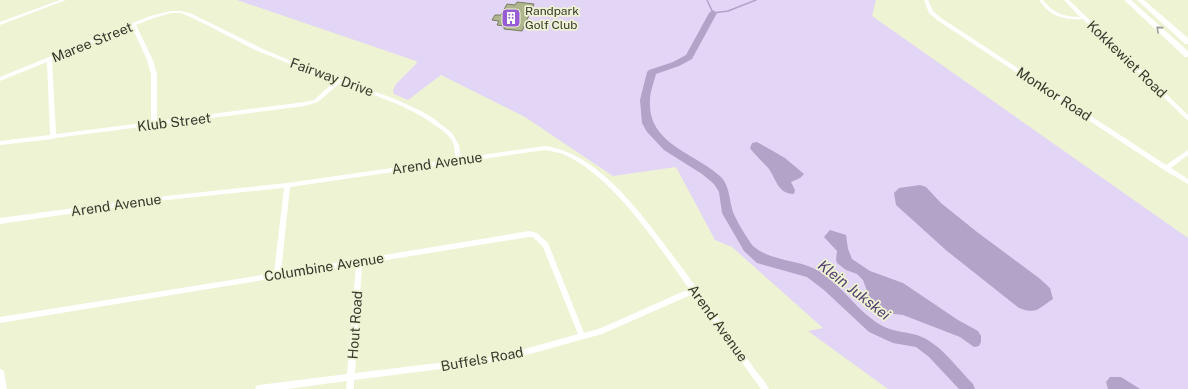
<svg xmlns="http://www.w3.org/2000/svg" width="1188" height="389" viewBox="0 0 1188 389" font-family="'Public Sans',sans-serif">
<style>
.green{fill:#e3d5f6}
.water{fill:#b3a3c8}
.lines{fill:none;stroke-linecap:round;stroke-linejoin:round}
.stream{stroke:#b3a3c8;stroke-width:1.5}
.river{fill:#b3a3c8;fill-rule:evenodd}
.building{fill:#afb68e;stroke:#787d61}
.minor{fill:#fff;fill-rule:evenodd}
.highway{fill:#fff;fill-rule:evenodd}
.oneway{stroke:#9b9c96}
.labels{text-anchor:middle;stroke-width:3.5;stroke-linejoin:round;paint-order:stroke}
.far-poi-label{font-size:12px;fill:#37392d;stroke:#eef3d4;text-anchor:start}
.street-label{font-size:14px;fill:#37392d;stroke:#eef3d4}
.water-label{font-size:15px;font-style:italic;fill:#563f71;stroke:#eef3d4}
</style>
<rect width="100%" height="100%" fill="#eef3d4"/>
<path class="green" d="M237,0H876L872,16L1188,238V389H888L808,331L823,328L732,247L715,240L676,167L613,176L525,117L441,75L408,100L394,94L393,90L396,84L417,63L416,61Z"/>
<path class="water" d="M757,142L785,158L804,174L800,178L791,182L795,190L794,194C778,194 776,179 769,169C763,162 755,155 750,148L752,143Z
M920,185L926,187L941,203L977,232L1039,278L1050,288L1053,299C1039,308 1037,315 1019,308L947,251L896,205L894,193L899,188Z
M830,230L846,235L848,249L852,259L870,271L903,283L958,320L978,331L981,336V342L979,346L974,347L960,337L903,315L886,313L870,299L863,280L857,274L846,270L837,263L836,260L837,251L824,237Z
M1110,377H1121L1140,389H1108L1106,382Z"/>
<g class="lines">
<path class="stream" d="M707,0L713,13L728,11L756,0"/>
<path class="river" d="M713,10L717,13L692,59L679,66L656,74C654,82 650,92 650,100C648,133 673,145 697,160C705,165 715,171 722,178C730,188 729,200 733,212C736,220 748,240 753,246C770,261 795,259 815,269C840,282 855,309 879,324C893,333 908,331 922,337C942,346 958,369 973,384L975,389H959L929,357L916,347L893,343L869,332L824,290L807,277L757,263L744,251L722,213L719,192L714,184L702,174L664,150L647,132L642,123L640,100L647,72L649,70L673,62L686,55L709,13Z"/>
</g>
<path class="building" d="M517,2L534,4L522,31L504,29V26L497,25L499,21L492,20L495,15H501L507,4L515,5Z"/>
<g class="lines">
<path class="minor" d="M60,0H66L0,25V22Z
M924,0H928L933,11L941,18L1166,165L1188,150V155L1171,168L1188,179V184L1164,170L937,20L929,13Z
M1039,0H1043C1053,13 1064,17 1080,17L1064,0H1069L1188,115V120L1186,119L1083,19C1063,20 1051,17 1039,0Z
M171,11H181L192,14L267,51L309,68L395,99L421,111L433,118L452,133L459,145L461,158L545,146C598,153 641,213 671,253C688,276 705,299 721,322C732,337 743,352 753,367C758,374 765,381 769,389H761L693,294L602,334L504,361L354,380V389H346L347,381L287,389H255L256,386L259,385L347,374L356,265L0,323V317L274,273L284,188L157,201L0,224V218L157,197L287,183L455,159C455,153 455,146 452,141C448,134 442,130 436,126C408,105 373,95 340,83L318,102L305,106L55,138L53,139L0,145V141L50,135L47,62L0,81V77L150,16ZM171,13H181L188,16L207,25L253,49L295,66L335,81L314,100L305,102L157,121V74L153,60L136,25L154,18ZM132,27L147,60L151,74V122L56,134L52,60ZM545,150C551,151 557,152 563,154C612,175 659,246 689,289L601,328L584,333L548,243L537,233L529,231L281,272L290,187ZM529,237H533L543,247L578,334L504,355L355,373L362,264Z
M0,369L3,370L4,372L7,389H0Z"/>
<path class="highway" d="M1124,0H1131L1188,51V57H1185Z
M1137,0H1144L1188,38V44H1185Z"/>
</g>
<defs><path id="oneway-chevron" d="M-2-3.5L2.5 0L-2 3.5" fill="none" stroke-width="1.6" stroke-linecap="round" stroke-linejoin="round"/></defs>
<use class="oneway" href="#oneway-chevron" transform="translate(1159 29) rotate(-139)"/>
<defs>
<symbol id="building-square" viewBox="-11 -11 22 22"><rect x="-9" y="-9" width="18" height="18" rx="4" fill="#975cd4" stroke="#eef3d4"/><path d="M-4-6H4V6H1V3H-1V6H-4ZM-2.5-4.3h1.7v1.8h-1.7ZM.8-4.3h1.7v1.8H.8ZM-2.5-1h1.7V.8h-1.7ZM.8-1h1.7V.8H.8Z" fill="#fff"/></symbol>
</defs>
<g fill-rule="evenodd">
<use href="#building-square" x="500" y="7" width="22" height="22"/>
</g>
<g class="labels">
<g class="far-poi-label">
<text x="525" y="15">Randpark<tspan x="525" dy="14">Golf Club</tspan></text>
</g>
<g class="street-label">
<text transform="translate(92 42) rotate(-22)" y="5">Maree Street</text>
<text transform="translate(1127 59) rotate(44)" y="5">Kokkewiet Road</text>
<text transform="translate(332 77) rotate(20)" y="5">Fairway Drive</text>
<text transform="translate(1054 94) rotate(33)" y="5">Monkor Road</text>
<text transform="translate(174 122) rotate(-7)" y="5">Klub Street</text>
<text transform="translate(437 163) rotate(-8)" y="5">Arend Avenue</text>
<text transform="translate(116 205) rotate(-8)" y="5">Arend Avenue</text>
<text transform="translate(324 267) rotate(-9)" y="5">Columbine Avenue</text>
<text transform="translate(718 323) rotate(54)" y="5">Arend Avenue</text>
<text transform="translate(355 325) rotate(-86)" y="5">Hout Road</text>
<text transform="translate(482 359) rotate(-10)" y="5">Buffels Road</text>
</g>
<g class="water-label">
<text transform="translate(854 290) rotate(38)" y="5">Klein Jukskei</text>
</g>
</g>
</svg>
